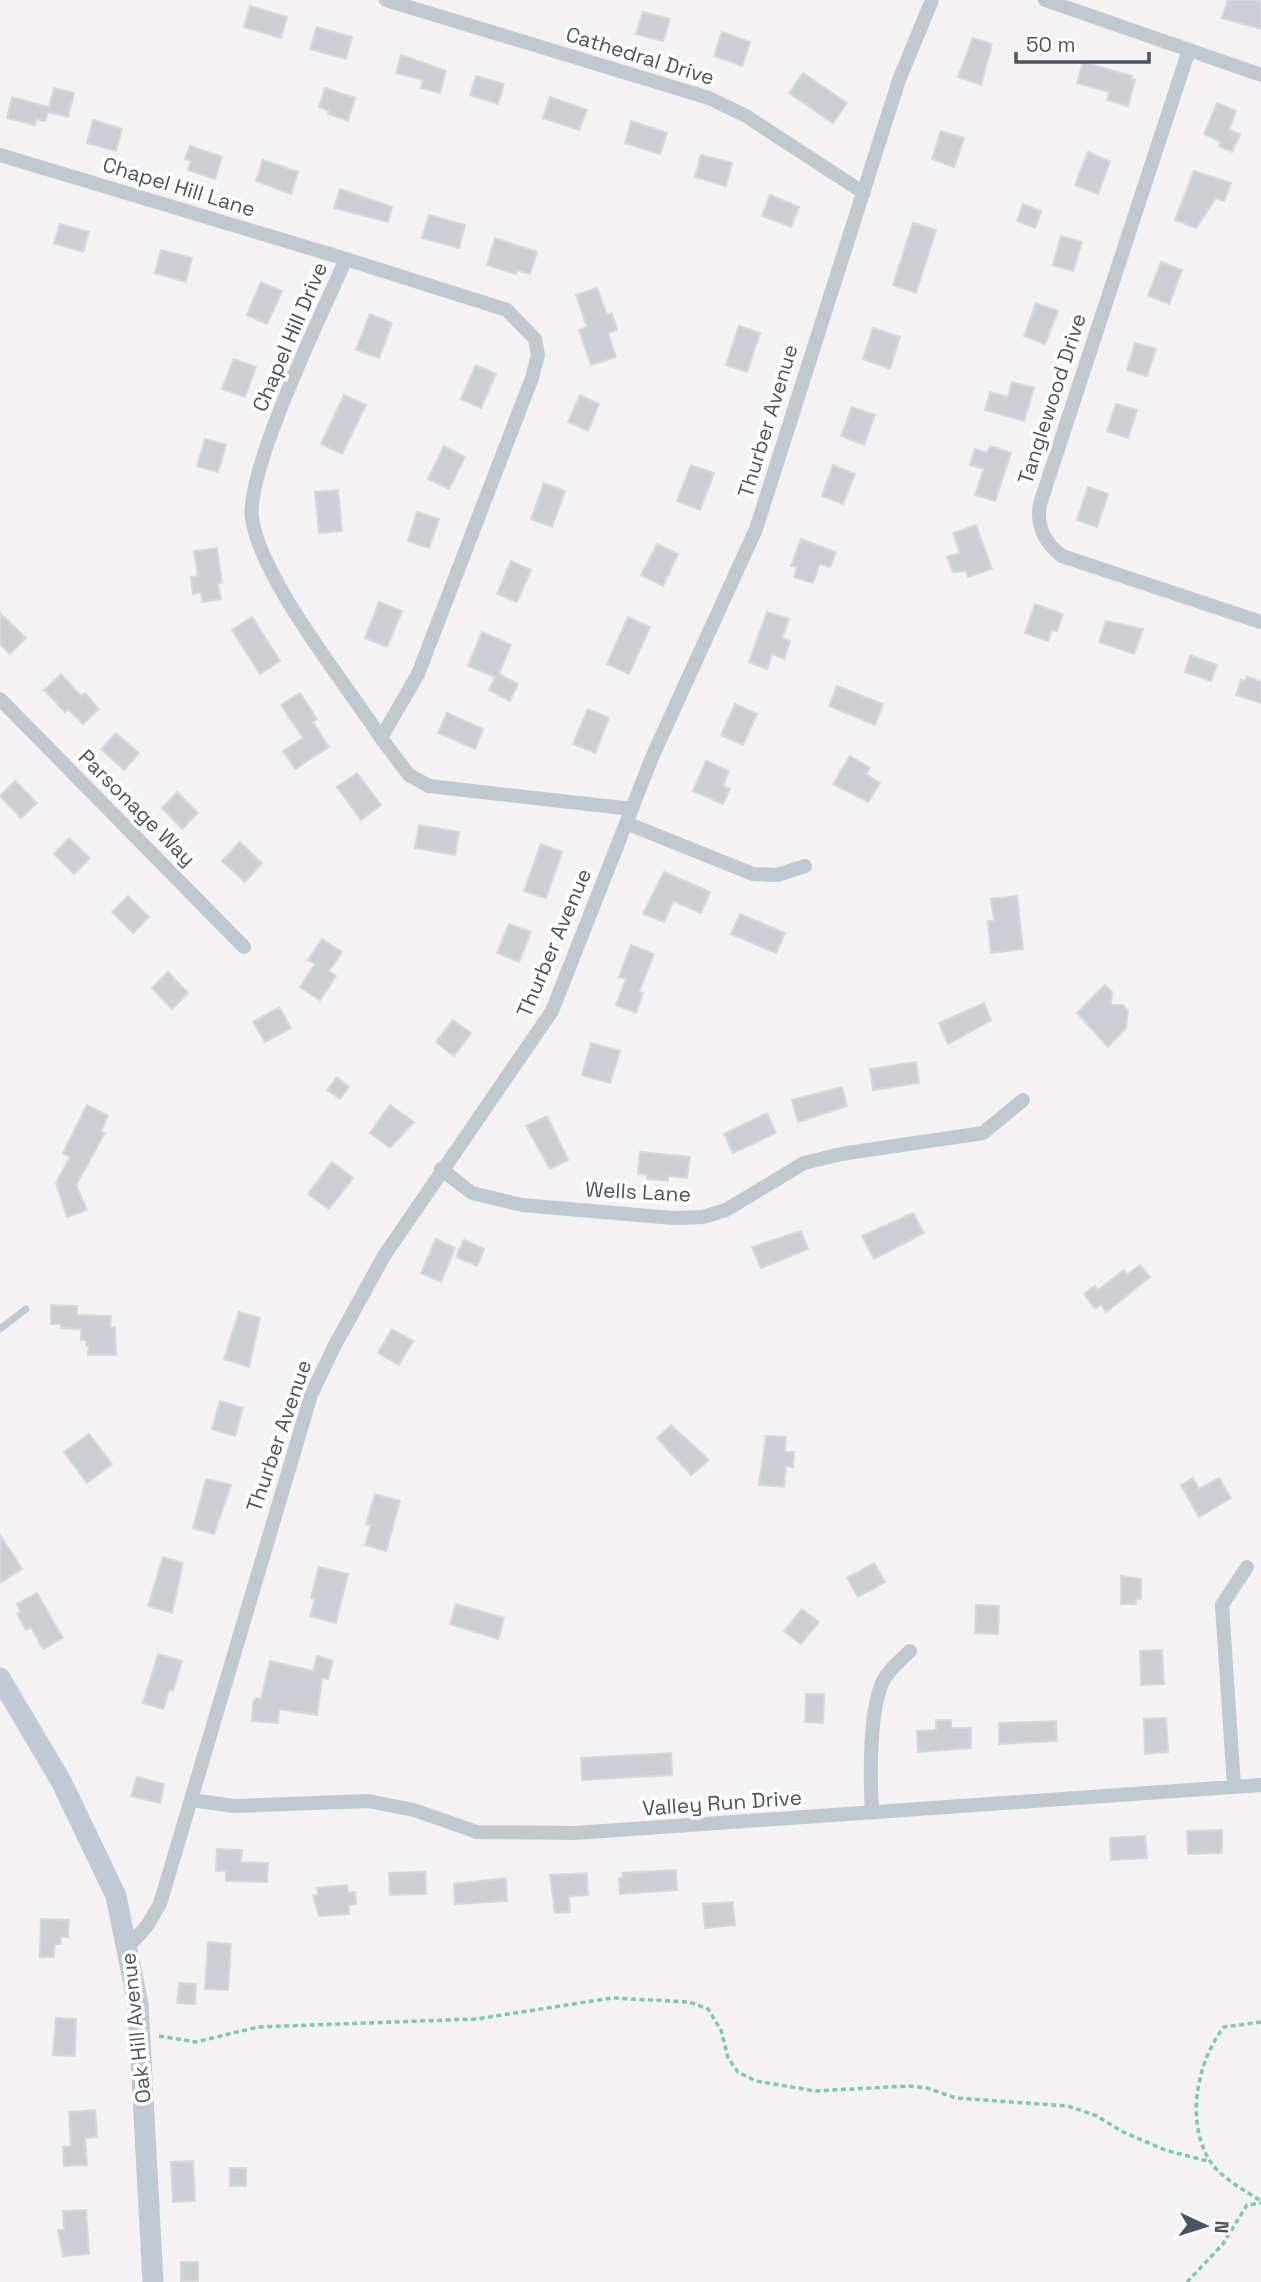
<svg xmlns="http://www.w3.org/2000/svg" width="1261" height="2282" viewBox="0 0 1261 2282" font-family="'Space Grotesk',sans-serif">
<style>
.building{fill:#ccced4;stroke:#d7d8dd;stroke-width:2}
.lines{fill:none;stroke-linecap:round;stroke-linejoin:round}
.path{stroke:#7fcaa6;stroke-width:3.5;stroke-dasharray:5 3.5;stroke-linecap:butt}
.lane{stroke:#c1c9d0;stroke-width:7}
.street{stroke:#c1c9d0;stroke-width:14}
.secondary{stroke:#c1cad4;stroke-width:21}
.labels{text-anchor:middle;stroke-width:7;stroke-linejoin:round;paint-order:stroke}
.street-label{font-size:21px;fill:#4b555f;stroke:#fff}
</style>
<rect width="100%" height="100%" fill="#f4f2f2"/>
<path class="building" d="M1228,0H1261V29L1222,18Z
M250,6L287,17L281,38L244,27Z
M643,12L670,19L663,41L636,34Z
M317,27L352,37L346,59L310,49Z
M722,32L750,42L742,66L714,56Z
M973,38L992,44L981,85L958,77Z
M401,55L446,71L440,93L421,88L423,80L396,73Z
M1083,62L1132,76L1131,79L1135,80L1128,106L1107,100L1109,92L1077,83Z
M803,73L847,103L833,123L789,93Z
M476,76L504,84L498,104L470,95Z
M54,88L74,93L68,117L48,112L45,121L36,119L35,125L7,118L12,97L49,107Z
M325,88L355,98L348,121L328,114L329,111L319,107Z
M550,97L587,110L579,130L543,118Z
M1217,103L1236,111L1229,130L1240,134L1232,152L1219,146L1221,142L1204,134Z
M93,120L122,129L116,151L87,143Z
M631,121L667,133L660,154L625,143Z
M941,131L964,138L954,167L932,159Z
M190,146L222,157L215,179L188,170L191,161L185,159Z
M1088,152L1110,161L1098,194L1075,185Z
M701,155L732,163L726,186L695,177Z
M263,160L298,172L291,194L256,181Z
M1194,171L1231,183L1224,201L1216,198L1196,228L1175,220Z
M340,189L392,207L388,222L334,208Z
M770,195L799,207L791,227L762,216Z
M1023,204L1041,211L1035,228L1017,221Z
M429,215L465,225L459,248L422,238Z
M913,223L936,230L916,293L893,285Z
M60,224L89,232L83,252L54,243Z
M1061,236L1082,242L1073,271L1053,265Z
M495,238L537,252L530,274L517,270L516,274L487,265Z
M161,250L192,258L186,282L155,273Z
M1161,262L1182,270L1169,304L1148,296Z
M261,282L282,291L267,324L247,315Z
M597,288L607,315L612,313L617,330L608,333L616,357L591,365L579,330L587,327L576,295Z
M1036,303L1058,311L1045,344L1024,336Z
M370,314L392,323L379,358L356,350Z
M739,326L760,333L747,372L726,365Z
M873,328L900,337L890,369L863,359Z
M1135,343L1156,349L1147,376L1127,370Z
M234,359L256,367L245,397L222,389Z
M476,365L496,374L481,408L461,399Z
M1012,382L1034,388L1024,421L985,410L990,392L1008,397Z
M344,395L366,405L342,454L321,444Z
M580,395L599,404L588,431L568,422Z
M1116,404L1137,410L1128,438L1107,431Z
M852,407L875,415L864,445L841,436Z
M205,439L226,445L218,472L197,466Z
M444,446L465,457L449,489L428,479Z
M990,446L1011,453L995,501L975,495L984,469L970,465L975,449L987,453Z
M691,465L714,473L700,510L677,501Z
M833,465L855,474L843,504L822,496Z
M544,483L565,491L552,527L531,519Z
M1088,487L1108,494L1097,527L1077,520Z
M338,490L342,531L319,533L315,492Z
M417,512L439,519L429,548L408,541Z
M976,525L992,569L968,577L966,571L953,572L947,557L960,553L953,533Z
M801,539L836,552L830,567L820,564L813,583L794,577L797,567L791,566Z
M657,544L678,554L663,586L641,575Z
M217,548L222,583L218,584L221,599L202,602L201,592L193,594L191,577L198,576L194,551Z
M511,561L531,570L517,602L497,594Z
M379,602L402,611L387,647L365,638Z
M1035,604L1063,614L1057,631L1052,630L1048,641L1025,633Z
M767,612L789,619L782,638L790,641L784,659L772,654L767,669L749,662Z
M0,613L26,638L10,654L0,644Z
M252,617L280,661L260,674L232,630Z
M628,617L650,627L629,674L607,664Z
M1106,621L1143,629L1134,654L1099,642Z
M482,632L511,645L499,674L518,684L510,701L489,690L495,677L468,666Z
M1190,655L1217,665L1211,681L1185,672Z
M61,674L81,696L85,693L99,709L83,724L68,709L65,712L44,690Z
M1247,676L1261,682V703L1236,695L1241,680L1245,681Z
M837,686L883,704L875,725L829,706Z
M300,693L317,719L313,722L329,747L295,769L283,751L303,738L281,705Z
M735,704L757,714L743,745L721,735Z
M588,709L609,718L595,753L573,744Z
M447,713L483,729L475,749L438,733Z
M116,733L139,753L124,770L101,749Z
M850,756L870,768L866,774L880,783L868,802L833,784Z
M706,761L729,771L723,786L730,789L723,804L693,791Z
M357,773L381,805L361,820L337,787Z
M15,781L37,803L21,818L0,796Z
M177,792L198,813L182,829L162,808Z
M419,825L459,832L455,855L415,848Z
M69,838L90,858L74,874L54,854Z
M240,842L262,863L245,882L222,861Z
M541,844L562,852L546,898L524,891Z
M664,872L710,892L701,913L673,901L664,922L643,914Z
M128,896L149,917L133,933L112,912Z
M1017,896L1023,949L991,953L988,921H994L991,899Z
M740,914L785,933L776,953L731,934Z
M509,924L531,932L519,962L497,953Z
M322,939L342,952L329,971L336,976L320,1000L300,987L315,964L308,960Z
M631,945L654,954L639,992L643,993L636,1013L616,1005L626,979L619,977Z
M168,972L188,993L172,1009L152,988Z
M1105,985L1112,992L1111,1005H1123L1128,1011L1126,1028L1108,1047L1077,1013Z
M984,1003L991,1020L948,1044L939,1023Z
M279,1007L291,1028L265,1042L253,1022Z
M453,1020L471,1033L454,1056L436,1042Z
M591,1043L620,1051L610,1083L582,1075Z
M916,1062L919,1083L873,1090L870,1069Z
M337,1077L349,1087L340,1099L327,1090Z
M842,1087L847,1106L798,1122L792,1100Z
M87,1105L108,1116L101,1131L105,1133L76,1185L87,1210L67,1217L56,1183L70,1157L63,1153Z
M390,1105L414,1122L390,1148L370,1133Z
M767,1113L776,1133L733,1153L724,1134Z
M547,1116L568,1160L550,1169L526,1126Z
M640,1152L690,1157L687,1178L668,1176V1181L647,1179V1175L638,1174Z
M332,1162L353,1178L329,1209L308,1194Z
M913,1213L924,1233L874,1259L862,1236Z
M801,1231L808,1249L761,1268L752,1247Z
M436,1239L455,1248L441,1282L421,1273Z
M464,1240L484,1249L477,1266L456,1257Z
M1140,1265L1150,1277L1106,1312L1101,1304L1095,1309L1084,1294L1095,1286L1098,1290L1124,1270L1127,1275Z
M51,1305L77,1306V1315L111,1316L110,1327H115L116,1355H88L89,1346L86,1345V1340H81V1329L61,1328V1324H51Z
M239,1312L260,1318L249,1367L224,1359Z
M392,1329L413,1341L399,1365L378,1353Z
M220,1401L243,1408L235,1436L212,1429Z
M671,1425L709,1460L691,1475L657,1438Z
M89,1434L112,1464L87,1483L64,1452Z
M766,1436L786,1437L785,1452H794L793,1467L786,1466L784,1487L759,1485Z
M1193,1478L1199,1489L1219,1478L1231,1498L1199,1517L1181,1485Z
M206,1479L231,1485L214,1534L193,1528Z
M375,1494L400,1501L386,1551L365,1545L371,1525L366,1524Z
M0,1535L22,1569L0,1583Z
M163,1557L183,1563L172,1613L148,1606Z
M874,1563L885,1582L858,1597L847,1578Z
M319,1567L348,1574L336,1623L310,1616L315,1599L311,1598Z
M1121,1576L1141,1579V1599H1136V1604H1121Z
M37,1593L63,1638L43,1649L31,1627L26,1630L17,1614L21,1612L17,1604Z
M456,1604L504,1618L498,1639L450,1624Z
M976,1605L999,1606L998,1634L975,1633Z
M802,1609L819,1622L801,1644L784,1631Z
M1162,1650L1164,1684L1141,1685L1140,1651Z
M158,1654L182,1661L173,1691L169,1690L163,1709L143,1703Z
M317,1656L333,1661L328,1679L322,1678L317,1715L279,1709L278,1723L252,1721L253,1702L256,1698L261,1699L270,1661L313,1671Z
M806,1694H824L823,1723L805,1722Z
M1166,1718L1168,1752L1145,1754L1144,1719Z
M936,1720H951V1728H971V1748L918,1752L917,1731L936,1730Z
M1056,1721L1057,1741L999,1744V1723Z
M671,1753L672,1775L582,1780L581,1758Z
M137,1777L164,1784L160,1803L131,1796Z
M1222,1830V1853L1188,1854L1187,1831Z
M1145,1836L1147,1858L1111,1860L1110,1838Z
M217,1849L242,1850L241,1862L268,1863L267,1882L226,1881V1871H216Z
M676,1870L677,1890L620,1894L619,1878H623L622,1873Z
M425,1872L426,1894L390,1895L389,1873Z
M587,1873L588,1895L569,1896L570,1912L555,1913L550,1875Z
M506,1878L507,1901L455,1904L454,1884Z
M347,1885L348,1893L355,1892L356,1904L349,1905V1914L319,1916L313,1895H318L317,1888Z
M733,1902L735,1925L705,1928L703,1904Z
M41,1919L69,1920L68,1937H61L60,1944H55L54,1957H40Z
M208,1942L231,1944L228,1990L205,1989Z
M179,1983L196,1984L195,2004L177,2003Z
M56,2018L76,2019L75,2056L53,2055Z
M95,2110L97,2137L85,2138L87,2165L64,2166L63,2147L71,2146L69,2112Z
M193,2161L195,2201L173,2202L171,2162Z
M230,2168H246V2186H230Z
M86,2210L89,2254L63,2256L58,2230H64L63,2211Z
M181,2262H198V2281H181Z"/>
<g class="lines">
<path class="path" d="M1261,2022L1224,2027C1197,2061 1185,2122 1210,2161C1221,2178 1244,2190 1261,2201
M159,2036L196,2042L258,2027L476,2019L612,1998L689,2002L708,2009L721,2030L728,2058L738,2072L756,2081L815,2091L908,2086L927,2088L956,2098L1068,2106L1097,2116L1121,2131L1165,2150L1211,2162
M1187,2282L1223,2244L1247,2205L1261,2203"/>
<path class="lane" d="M0,1329L26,1309"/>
<path class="street" d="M386,0L709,98L746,116L864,193
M1045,0L1261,75
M1189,50L1040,504C1036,526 1044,542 1062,556L1261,622
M0,155L346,259
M0,699L244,947
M381,738C346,684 260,578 252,518C246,469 323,311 346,259L507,310L535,339L538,355L532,378L418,674L381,738L409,775L429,786L632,809
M626,823L753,874L777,875L805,866
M441,1169L472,1193L522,1205L673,1218L703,1217L726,1210L804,1163L841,1154L983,1133L1023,1100
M1234,1786L1222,1605L1247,1567
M191,1800L234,1806L368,1801L414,1810L477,1832L575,1833L1261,1785
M872,1813C870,1778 869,1715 882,1683C888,1670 900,1661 910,1651
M128,1947L147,1926L160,1904L311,1395L335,1345L384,1256L552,1011L653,755L756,529L899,80L932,0"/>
<path class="secondary" d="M0,1678L61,1781L116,1896L138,2004L153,2282"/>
</g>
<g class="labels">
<g class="street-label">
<text transform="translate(640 56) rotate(17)" y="7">Cathedral Drive</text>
<text transform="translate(179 187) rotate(17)" y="7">Chapel Hill Lane</text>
<text transform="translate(290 337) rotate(-67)" y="7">Chapel Hill Drive</text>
<text transform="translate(1052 399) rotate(-72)" y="7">Tanglewood Drive</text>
<text transform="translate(768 421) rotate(-73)" y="7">Thurber Avenue</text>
<text transform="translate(137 808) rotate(45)" y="7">Parsonage Way</text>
<text transform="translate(554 943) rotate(-67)" y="7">Thurber Avenue</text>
<text transform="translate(638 1192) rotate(3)" y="7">Wells Lane</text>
<text transform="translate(279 1436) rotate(-71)" y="7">Thurber Avenue</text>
<text transform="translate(722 1803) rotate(-4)" y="7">Valley Run Drive</text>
<text transform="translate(136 2028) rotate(-96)" y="7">Oak Hill Avenue</text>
</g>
</g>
<g transform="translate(1205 2226) rotate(94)" stroke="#ffffff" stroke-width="5" paint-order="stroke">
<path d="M0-5L12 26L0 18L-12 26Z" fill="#4b555f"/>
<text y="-10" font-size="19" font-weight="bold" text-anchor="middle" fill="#4b555f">N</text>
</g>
<path d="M1016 52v10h133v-10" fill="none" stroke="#4b555f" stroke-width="3.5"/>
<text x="1026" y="52" font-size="21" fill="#4b555f" stroke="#ffffff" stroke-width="5" paint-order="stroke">50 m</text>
</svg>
